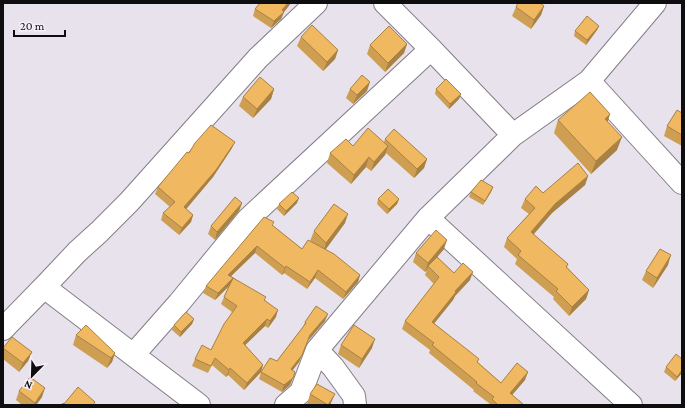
<svg xmlns="http://www.w3.org/2000/svg" width="685" height="408" viewBox="0 0 685 408" font-family="'Crimson Pro',serif">
<style>
.lines{fill:none;stroke-linecap:round;stroke-linejoin:round}
.minor-casing{stroke:#837d87;stroke-width:24}
.minor{stroke:#fff;stroke-width:22}
.wall{fill:#ce9e53}
.shaded-wall{fill:#a88144}
.building{fill:#f0b861;stroke:#a88144}
</style>
<rect width="100%" height="100%" fill="#e7e2ec"/>
<g class="lines">
<defs>
<path id="minor" d="M385,3L431,49L513,135
M589,81L682,183
M428,218L631,405
M44,287L77,252L99,232L129,202L258,58L316,3
M3,329L44,287L199,405
M317,350L333,367L354,396L355,405
M134,354L179,303L248,219L431,49
M286,405L301,392L317,350L428,218L513,135L589,81L655,3"/>
</defs>
<use href="#minor" class="minor-casing"/>
<use href="#minor" class="minor"/>
</g>
<path class="wall" d="M260,3H291L284,12L281,19L271,28L253,16L255,9Z
M544,6L541,15L531,29L512,16L516,7Z
M599,26L597,30L586,45L574,36L575,31Z
M301,37L338,50L335,59L323,71L297,46Z
M407,44L404,53L385,72L367,54L370,45Z
M274,89L271,99L253,118L239,106L243,97Z
M350,89L367,91L353,104L346,98Z
M436,89L461,94L459,99L449,109L435,94Z
M682,113V146L664,136L667,126Z
M610,114L607,122L617,150L591,174L554,133L558,120Z
M385,139L427,159L424,168L414,178L386,153L385,155L371,171L366,167L351,184L327,163L330,153L384,142Z
M232,148L213,177L186,209L193,215L191,222L179,235L161,220L163,213L170,207L155,194L158,187L189,153Z
M588,176L585,185L552,213L533,234L568,264L567,267L589,290L586,299L569,316L553,299L554,297L515,264L517,259L504,247L507,238L529,214L521,208L525,199L543,193Z
M493,187L491,192L483,205L469,197L471,192Z
M378,199H399L397,204L387,214L377,204Z
M242,203L239,211L215,240L208,234L211,226Z
M297,203L284,216L277,209L279,204Z
M345,223L325,250L360,275L358,282L343,299L315,278L307,289L284,273L282,275L255,253L231,276L265,300L276,317L268,328L265,326L245,345L263,365L261,372L244,390L228,375L226,377L212,365L208,373L192,366L195,359L211,350L232,312L221,304L229,286L215,300L203,293L206,286L273,226L302,249L313,243L310,241L314,231Z
M444,249L437,257L454,273L470,280L455,296L453,300L434,323L501,383L525,380L512,395L524,405H490V404L473,391L474,390L429,353L430,350L402,329L405,321L434,284L425,275L427,270L425,272L413,262L416,253Z
M668,265L653,288L642,280L646,271Z
M194,319L192,324L180,337L172,330L174,325Z
M325,321L307,342L299,362L292,371L295,372L290,385L282,392L259,379L261,372L277,361L303,327L305,322Z
M76,335L115,353L112,362L107,368L73,345Z
M341,345L372,348L359,368L338,354Z
M3,348L32,352L28,361L19,372L3,359Z
M682,359V373L675,381L664,372L666,367Z
M19,391L42,397L36,405H22L16,400Z
M310,394L331,403L330,405H309L307,404Z"/>
<path class="shaded-wall" d="M288,3H291L284,12L281,19L271,28L274,21Z
M544,6L541,15L531,29L534,20Z
M599,26L597,30L586,45L587,40Z
M407,44L404,53L385,72L388,63Z
M338,50L335,59L323,71L327,62Z
M370,82L367,91L353,104L357,95Z
M274,89L271,99L253,118L257,109Z
M461,94L459,99L449,109L450,104Z
M610,114L606,127L605,119Z
M622,137L617,150L591,174L596,161Z
M235,142L232,148L213,177L182,214L184,207Z
M388,146L385,155L371,171L374,162Z
M369,157L366,167L351,184L354,175Z
M427,159L424,168L414,178L417,169Z
M588,176L585,185L552,213L528,241L531,232L555,204Z
M493,187L491,192L483,205L485,201Z
M299,198L297,203L284,216L286,211Z
M399,199L397,204L387,214L389,209Z
M242,203L239,211L215,240L217,232Z
M348,214L345,223L323,253L326,243Z
M193,215L191,222L179,235L182,228Z
M447,240L444,249L429,267L428,266L427,270L425,272L428,263Z
M257,246L255,253L225,282L228,275Z
M671,255L668,265L653,288L657,278Z
M286,266L284,273L282,275L285,268Z
M318,270L315,278L307,289L310,282Z
M473,272L470,280L455,296L453,300L429,330L432,322L455,291Z
M360,275L358,282L343,299L346,292Z
M233,278L230,285L215,300L218,293Z
M589,290L586,299L569,316L572,307Z
M278,310L276,317L268,328L270,321Z
M328,314L325,321L307,342L299,362L288,376L291,369L310,335Z
M194,319L192,324L180,337L181,332Z
M267,319L265,326L240,350L243,343Z
M375,339L372,348L359,368L362,359Z
M32,352L28,361L19,372L23,363Z
M115,353L112,362L107,368L111,358Z
M263,365L261,372L244,390L247,383Z
M230,368L228,375L226,377L229,370Z
M682,370V373L675,381L677,377Z
M528,372L525,380L507,401L510,393Z
M293,378L290,385L282,392L284,385Z
M45,388L42,397L36,405H34L35,403Z
M335,394L331,403L330,405H328Z"/>
<path class="building" d="M260,3H288L282,10L284,12L274,21L255,9Z
M518,3H540L544,6L534,20L516,7Z
M587,16L599,26L587,40L575,31Z
M312,25L338,50L327,62L301,37Z
M389,26L407,44L388,63L370,45Z
M362,75L370,82L357,95L350,89Z
M260,77L274,89L257,109L243,97Z
M446,79L461,94L450,104L436,89Z
M590,92L610,114L605,119L622,137L596,161L558,120Z
M677,110L682,113V135L667,126Z
M211,125L235,142L216,170L184,207L193,215L182,228L163,213L175,202L158,187L187,152L189,153L195,143Z
M368,128L388,146L374,162L369,157L354,175L330,153L346,139L353,146Z
M394,129L427,159L417,169L385,139Z
M578,163L588,176L555,204L531,232L568,264L566,267L589,290L572,307L556,291L558,289L518,255L521,251L507,238L535,208L525,199L536,186L543,193Z
M481,180L493,187L485,201L471,192Z
M388,189L399,199L389,209L378,199Z
M292,192L299,198L286,211L279,204Z
M235,197L242,203L217,232L211,226Z
M334,204L348,214L326,243L314,231Z
M264,217L274,222L272,225L302,249L308,240L334,254L360,275L346,292L318,270L310,282L286,266L285,268L257,246L228,275L266,297L264,300L278,310L270,321L267,319L243,343L263,365L247,383L230,368L229,370L215,358L211,366L195,359L202,345L211,350L224,324L237,306L224,297L233,278L218,293L206,286Z
M436,230L447,240L428,263L416,253Z
M660,249L671,255L657,278L646,271Z
M437,257L454,273L463,263L473,272L455,291L456,292L432,322L469,351L479,359L477,362L501,383L517,363L528,372L510,393L524,405H498L492,399L494,397L476,383L477,382L432,345L434,343L405,321L439,277L428,266Z
M316,306L328,314L310,335L302,355L291,369L295,372L293,378L284,385L261,372L270,358L277,361L306,323L305,322Z
M186,312L194,319L181,332L174,325Z
M86,325L115,353L111,358L76,335Z
M354,325L375,339L362,359L341,345Z
M12,337L32,352L23,363L3,348Z
M676,354L682,359V370L677,377L666,367Z
M30,377L45,388L35,403L19,391Z
M317,384L335,394L328,405L310,394Z
M78,387L95,402L93,405H61L63,403L64,404Z"/>
<rect width="685" height="408" fill="none" stroke="#0e0d10" stroke-width="8"/>
<g transform="translate(32 376) rotate(203)" stroke="#f5effa" stroke-width="3" paint-order="stroke">
<path d="M0-3L7 15L0 10L-7 15Z" fill="#0e0d10"/>
<text y="-6" font-size="11" font-weight="bold" text-anchor="middle" fill="#0e0d10">N</text>
</g>
<path d="M14 30v6h51v-6" fill="none" stroke="#0e0d10" stroke-width="2"/>
<text x="20" y="30" font-size="12" fill="#0e0d10" stroke="#f5effa" stroke-width="3" paint-order="stroke">20 m</text>
</svg>
